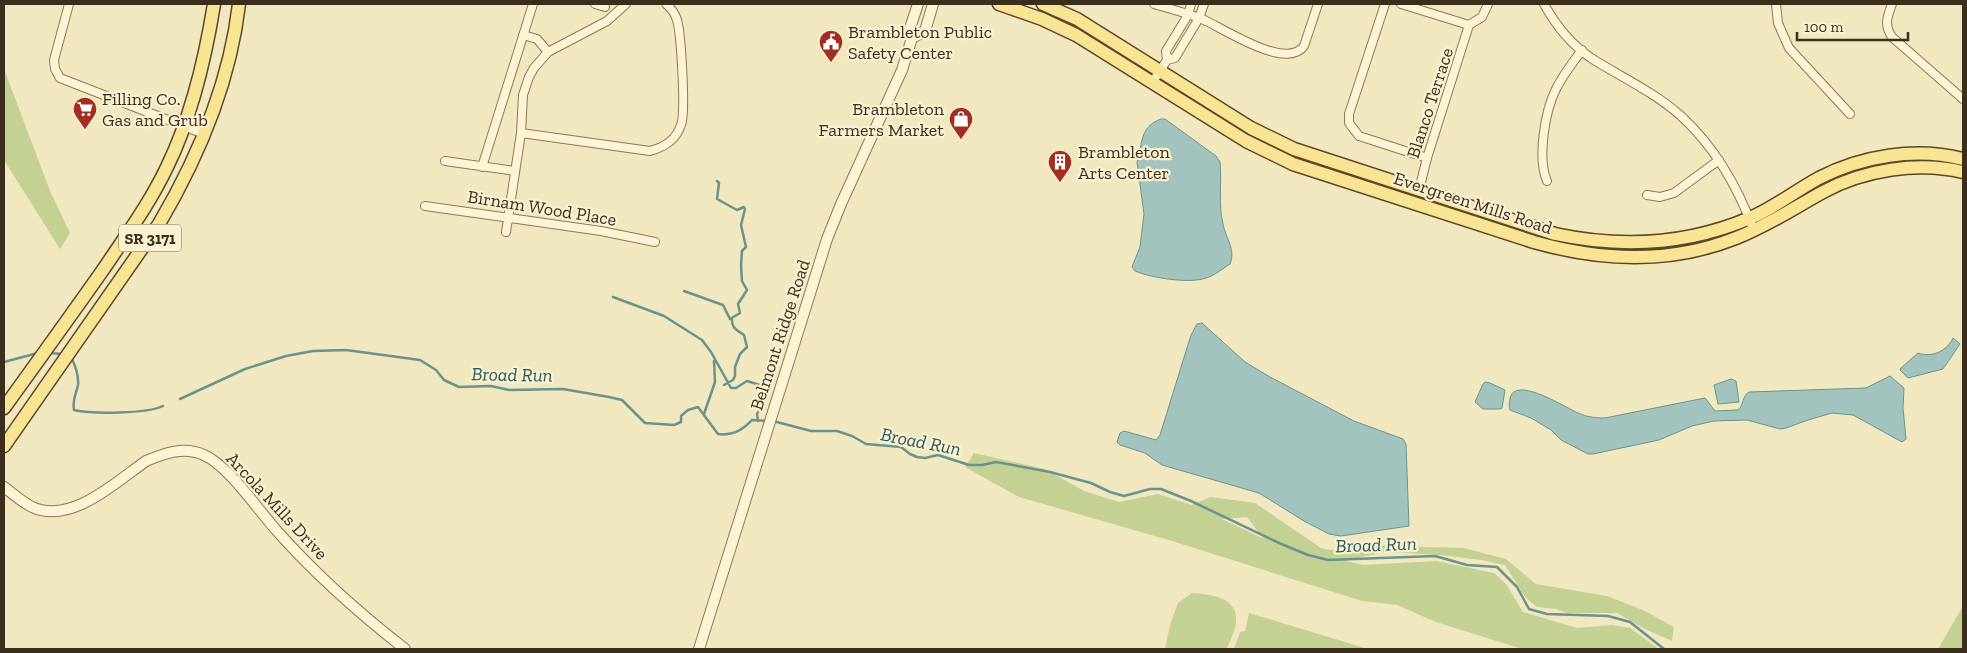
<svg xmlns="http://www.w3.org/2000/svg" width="1967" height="653" viewBox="0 0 1967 653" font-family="'Zilla Slab',serif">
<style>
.green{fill:#c3d193;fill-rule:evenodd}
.water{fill:#a3c4be;stroke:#69938d}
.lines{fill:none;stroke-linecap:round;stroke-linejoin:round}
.stream{stroke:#69938d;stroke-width:2.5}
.minor-casing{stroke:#8d7956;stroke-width:10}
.tertiary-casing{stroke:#8d7956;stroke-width:12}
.primary-casing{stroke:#5a462b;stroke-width:15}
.minor{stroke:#fcf4d4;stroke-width:8}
.tertiary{stroke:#fcf4d4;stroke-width:10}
.primary{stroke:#f9e494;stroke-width:12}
.labels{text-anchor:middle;stroke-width:4.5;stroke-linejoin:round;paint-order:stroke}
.shield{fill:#f9f1d1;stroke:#746852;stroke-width:1}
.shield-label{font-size:16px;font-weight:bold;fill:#3b2e1c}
.poi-label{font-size:18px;fill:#3b2e1c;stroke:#f9f1d1;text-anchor:start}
.street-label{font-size:18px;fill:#3b2e1c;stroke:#f9f1d1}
.water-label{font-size:19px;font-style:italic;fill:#2a5a5c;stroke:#f9f1d1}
</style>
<rect width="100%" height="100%" fill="#f2e8c0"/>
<path class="green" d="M4,69L50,191L70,233L60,249L4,160Z
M974,453L1045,469L1084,491L1119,502L1158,494L1192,505L1210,497L1255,503L1321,548L1331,550L1360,545L1464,548L1506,559L1536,584L1607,596L1643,610L1674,627L1672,641L1647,630L1617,613H1567L1556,609L1537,607L1525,597L1505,565L1481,560L1441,555L1384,552L1345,561L1363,565L1436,561L1494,573L1506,584L1523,612L1577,628L1612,625L1630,628L1659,649H1522L1436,622L1397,605L1362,601L1172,541L1019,497L965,467ZM1247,517L1262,537V538L1222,519Z
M1192,593C1209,594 1236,597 1236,618C1237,629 1230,640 1227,649H1165L1170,625L1178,603Z
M1963,606V649H1938Z
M1249,613L1368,649H1234L1240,632L1245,631Z"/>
<path class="water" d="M1161,119H1165L1216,156L1220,162C1222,183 1218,203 1223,224C1226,239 1236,250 1230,264C1222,269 1214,276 1206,278C1189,284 1152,278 1135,271L1132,267L1140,247L1144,214L1137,162C1143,144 1139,127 1161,119Z
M1202,323L1245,362L1270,377L1354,421L1403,439L1406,444L1409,526L1341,536L1329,534L1304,521L1259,493L1162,465L1145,453L1120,445L1117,442L1120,433L1124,431L1156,440L1160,435L1191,335L1197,324Z
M1953,338L1960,344L1943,369L1908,378L1900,370L1901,368L1918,353C1932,358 1947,351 1953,338Z
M1890,376L1904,388L1903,408L1906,439L1902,442L1853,415L1832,413L1808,420L1786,428L1780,429L1747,420L1714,421L1692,426L1659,440L1593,454H1588L1561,440L1551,430L1531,418L1510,410C1509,406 1509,403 1510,399C1514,374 1566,408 1578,413C1587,417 1595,418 1605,418L1705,398L1715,411L1738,410C1744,405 1742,396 1749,392L1866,388Z
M1731,379L1736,381L1739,402L1718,404L1714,385Z
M1485,382L1490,383L1505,390L1502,408L1500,409H1483L1475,402L1483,384Z"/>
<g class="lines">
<path class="stream" d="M684,291L723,305L730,319L740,313L738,304L747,290L742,281L741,265L742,251L746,247L741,225L745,209L744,207L737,210L717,199L719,183L717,181
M613,297L664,316L702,340L711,352L731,388H736L747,381L766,387L761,407L757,414L758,421
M49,353L63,354
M71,357C75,365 79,376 78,385C76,395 72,399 74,410C92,414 147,414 163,406
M4,362L38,353
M724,385L733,380L735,376V367L740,354L747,347L744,335C737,330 731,328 732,318
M180,399L245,369L286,356L313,351L346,350L420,360L436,370L444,380L459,387L491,386L509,390L563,389L609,397L622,400L645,423L674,425L681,422V416L688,410L698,407L718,434C731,436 743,430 752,420L768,421
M704,414L715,382L714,361
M773,421L811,431H837L852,436L866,444L901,447L910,454L917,457L925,458L938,455L969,465H982L996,462L1050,472L1091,483L1110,492L1124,496L1150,489H1161L1191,501L1279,543L1308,555L1328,560L1435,556L1467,565L1497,567L1517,587L1529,609L1547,614L1608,616L1630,622L1664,649"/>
<defs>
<path id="minor" d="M69,4L54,60L55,69L60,78L204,134
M595,4L605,7
M1154,4C1170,9 1187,13 1202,19C1223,28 1286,71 1304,46L1318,4
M1385,4L1349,114V123L1359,136L1427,158
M1401,4L1469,25L1482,17L1488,4
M1544,4C1555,24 1572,45 1591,58C1621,77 1654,92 1681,116C1716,148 1738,187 1754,231
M1776,4L1778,23L1789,48L1850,114
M1892,4C1887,17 1884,25 1892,37L1963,99
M523,35L537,39L548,52
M1167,60L1175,58L1199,18L1204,4
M1152,83L1167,60L1166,51L1188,15L1191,4
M521,133L650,151C665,147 676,140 681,125C686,113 681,33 677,20C675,13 671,8 666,4
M445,161L515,171
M482,167L533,4
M1547,181C1537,158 1545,111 1556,89C1563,75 1573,62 1582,50
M1419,190L1427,158L1469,25
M1647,195L1660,197L1674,193L1719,160
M425,206L601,231L655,242
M506,232L521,133L523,95L529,77L534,68L548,52L607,21L626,4"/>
<path id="tertiary" d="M912,38L925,31L933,4
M4,487C13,494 22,502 32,507C71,525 116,482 146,461C165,453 184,446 204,455C230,467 257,509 277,531C316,575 359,613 405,649
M699,649L827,239L841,204L902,70L912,38L910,28L918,4"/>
<path id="primary" d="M999,4L1042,19L1076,35L1246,141L1293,164L1534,242C1601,261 1671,264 1736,238C1767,226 1794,208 1823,192C1863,170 1918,161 1963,172
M1043,4L1077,19L1251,128L1294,149L1555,234C1621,248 1687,245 1750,218C1774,208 1795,191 1819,178C1862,156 1915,147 1963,159
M4,408C38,361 72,314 105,267C127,234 150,203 167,167C192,116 205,60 214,4
M4,446L159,224C199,156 230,82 239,4"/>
</defs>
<use href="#minor" class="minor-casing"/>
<use href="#tertiary" class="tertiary-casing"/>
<use href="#primary" class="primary-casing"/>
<use href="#minor" class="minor"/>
<use href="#tertiary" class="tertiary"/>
<use href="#primary" class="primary"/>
</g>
<defs>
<symbol id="civic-pin" viewBox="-11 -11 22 30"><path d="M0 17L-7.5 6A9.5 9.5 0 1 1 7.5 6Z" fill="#a22d21" stroke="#f9f1d1"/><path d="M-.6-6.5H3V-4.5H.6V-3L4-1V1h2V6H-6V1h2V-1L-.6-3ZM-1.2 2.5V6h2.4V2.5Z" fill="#fff"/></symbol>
<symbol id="supermarket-pin" viewBox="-11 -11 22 30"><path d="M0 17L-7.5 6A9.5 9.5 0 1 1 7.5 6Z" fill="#a22d21" stroke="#f9f1d1"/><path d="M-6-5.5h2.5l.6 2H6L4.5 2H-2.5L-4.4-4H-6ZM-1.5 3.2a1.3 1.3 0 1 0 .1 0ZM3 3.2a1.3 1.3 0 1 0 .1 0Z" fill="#fff"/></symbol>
<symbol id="shop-pin" viewBox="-11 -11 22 30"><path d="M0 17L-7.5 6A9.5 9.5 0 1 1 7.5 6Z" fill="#a22d21" stroke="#f9f1d1"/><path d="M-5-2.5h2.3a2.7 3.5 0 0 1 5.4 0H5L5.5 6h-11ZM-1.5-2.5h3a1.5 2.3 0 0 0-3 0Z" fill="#fff"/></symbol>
<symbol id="building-pin" viewBox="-11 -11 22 30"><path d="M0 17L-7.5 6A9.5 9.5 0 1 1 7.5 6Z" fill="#a22d21" stroke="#f9f1d1"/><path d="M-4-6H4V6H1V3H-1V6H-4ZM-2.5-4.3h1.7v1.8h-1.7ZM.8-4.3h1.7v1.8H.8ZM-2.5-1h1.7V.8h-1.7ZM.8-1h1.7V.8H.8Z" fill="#fff"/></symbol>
</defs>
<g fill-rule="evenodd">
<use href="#civic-pin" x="817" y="28" width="28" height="38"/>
<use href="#supermarket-pin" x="71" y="95" width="28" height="38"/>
<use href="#shop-pin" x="947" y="105" width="28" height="38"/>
<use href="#building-pin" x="1046" y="148" width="28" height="38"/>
</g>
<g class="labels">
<rect class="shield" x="119" y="224.5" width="62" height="27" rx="4"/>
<g class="shield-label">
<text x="150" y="244">SR 3171</text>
</g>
<g class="poi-label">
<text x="848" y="38">Brambleton Public<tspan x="848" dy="21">Safety Center</tspan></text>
<text x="102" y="105">Filling Co.<tspan x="102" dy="21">Gas and Grub</tspan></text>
<text x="944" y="115" text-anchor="end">Brambleton<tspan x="944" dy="21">Farmers Market</tspan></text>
<text x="1078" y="158">Brambleton<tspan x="1078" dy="21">Arts Center</tspan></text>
</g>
<g class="street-label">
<text transform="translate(1430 103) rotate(-72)" y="6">Blanco Terrace</text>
<text transform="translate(1473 203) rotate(18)" y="6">Evergreen Mills Road</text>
<text transform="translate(542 208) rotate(9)" y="6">Birnam Wood Place</text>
<text transform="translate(780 335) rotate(-72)" y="6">Belmont Ridge Road</text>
<text transform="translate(277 506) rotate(47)" y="6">Arcola Mills Drive</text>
</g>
<g class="water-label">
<text transform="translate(512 374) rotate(1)" y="7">Broad Run</text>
<text transform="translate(921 441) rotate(11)" y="7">Broad Run</text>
<text transform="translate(1376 544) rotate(-2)" y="7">Broad Run</text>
</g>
</g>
<rect width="1967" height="653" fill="none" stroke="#3b2e1c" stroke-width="10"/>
<path d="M1797 32v8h111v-8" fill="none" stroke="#3b2e1c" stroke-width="2.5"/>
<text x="1804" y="32" font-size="15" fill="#3b2e1c" stroke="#f9f1d1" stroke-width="4" paint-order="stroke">100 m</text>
</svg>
